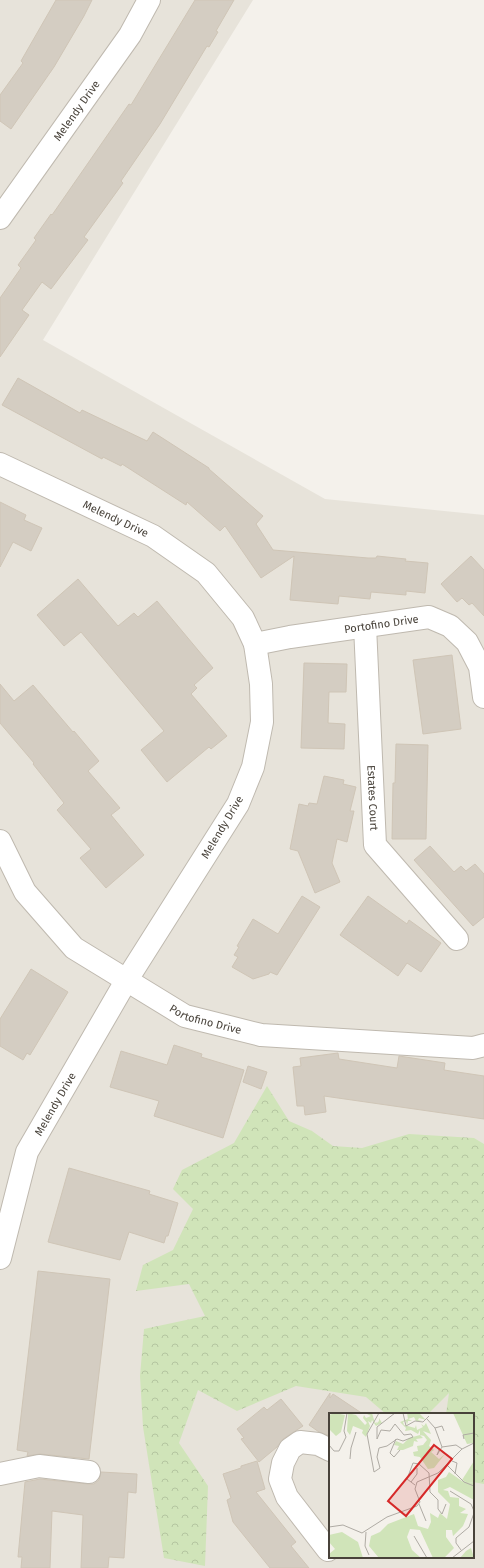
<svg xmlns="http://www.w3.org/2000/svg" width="484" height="1568" viewBox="0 0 484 1568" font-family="'Fira Sans',sans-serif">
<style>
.residential{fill:#e7e3da;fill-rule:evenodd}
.forest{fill:url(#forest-crowns)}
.building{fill:#d4cdc2;stroke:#cfc5b6}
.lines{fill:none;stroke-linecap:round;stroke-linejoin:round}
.minor-casing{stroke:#bfb9af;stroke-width:24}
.minor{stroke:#fff;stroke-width:22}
.labels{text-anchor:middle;stroke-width:3.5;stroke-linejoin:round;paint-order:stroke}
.street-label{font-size:11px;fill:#48423a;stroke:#fff}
.inset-road{fill:none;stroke:#afaba4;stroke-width:1}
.view{fill:#d62828;fill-opacity:0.15;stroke:#d62828;stroke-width:2}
.inset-edge{fill:none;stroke:#48423a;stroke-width:2}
</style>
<defs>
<pattern id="forest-crowns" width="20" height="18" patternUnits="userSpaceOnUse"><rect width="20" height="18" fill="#d0e4b9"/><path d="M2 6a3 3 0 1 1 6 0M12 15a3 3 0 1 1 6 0" fill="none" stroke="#b4c5a0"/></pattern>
</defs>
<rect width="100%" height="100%" fill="#f4f1eb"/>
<path class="residential" d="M0,0H253L43,340L325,499L484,515V1568H0ZM330,1414H473V1557H330Z"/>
<path class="forest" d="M267,1086L289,1121L312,1131L333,1146L362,1148L409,1134L474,1138L484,1144V1484L473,1482V1414H446L449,1393L428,1414H386L366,1397L296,1386L237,1411L198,1390L179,1443L208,1486L205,1566L164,1558L143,1427L140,1376L144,1329L205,1316L189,1284L136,1291L143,1265L173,1250L193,1209L173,1189L182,1170L234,1143Z"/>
<path class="building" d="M56,0H92L84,16L54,67L11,129L0,121V95L23,63L21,61Z
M195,0H234L216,31L218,32L209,47L207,46L160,124L121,181L123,183L84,237L88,240L51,289L42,282L22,310L29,315L0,357V298L21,268L18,265L36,240L34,238L51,214L52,215L129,104L131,105Z
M18,378L80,413L82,410L147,441L153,432L209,468V469L263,516L256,524L273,550L368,558H376L377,556L406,559L405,561L428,563L425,593L406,591V595L371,592L370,599L339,596L338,604L290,600L294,556L261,578L225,526L220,531L187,502L186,505L122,464L121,466L103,457L102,459L2,405Z
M0,502L26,515L24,520L42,528L31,551L13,542L0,567Z
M471,556L484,570V616L472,603L469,605L462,598L457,602L441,584Z
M78,579L118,626L134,613L138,617L157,601L213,668L194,685L197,688L191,694L227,736L211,749L209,747L167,782L141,750L164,731L81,632L64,646L37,615Z
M452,655L461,729L423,734L413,660Z
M304,663L347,664L346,692H329L328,723L345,724L344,749L301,748Z
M0,684L14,701L33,685L73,732L74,731L99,761L88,771L120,808L111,815L144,855L106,888L80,858L91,849L57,810L64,803L33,764L34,763L0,723Z
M396,744L428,745L426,839H392L393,783H395Z
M324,776L344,780L343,784L356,787L350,811H354L347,842L337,839L332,863L340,882L315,893L298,851L290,849L299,804L308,806L309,803L317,804Z
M430,846L454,872L461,866L466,871L475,864L484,874V917L473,926L414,860Z
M302,896L320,907L277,975L270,972L269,974L253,979L232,967L238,957L234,955L239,947L237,946L253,919L278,934Z
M368,896L407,924L409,920L441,943L421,972L407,963L398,976L340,935Z
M31,969L68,992L30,1055L27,1053L23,1060L0,1046V1019Z
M174,1045L202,1054L201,1057L244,1070L223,1138L154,1116L159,1101L110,1087L121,1051L167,1065Z
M338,1053L339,1059L397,1068L399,1056L445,1063L444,1070L484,1076V1119L324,1096L326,1112L305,1115L304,1106H297L293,1067L301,1066L300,1058Z
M248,1066L267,1072L261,1089L243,1082Z
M69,1168L150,1191L149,1194L178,1203L168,1236H166L164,1243L129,1232L120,1260L48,1242Z
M38,1271L110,1279L89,1459L40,1454L27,1456L28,1452L17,1450Z
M330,1393V1398L333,1394L363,1414H330V1436L319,1432L309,1425Z
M281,1399L303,1426L283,1439L277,1447L259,1462L241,1439L244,1438L237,1429L264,1407L267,1410Z
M257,1461L265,1489L256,1492L296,1542L291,1546L309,1568H270L233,1522L227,1500L231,1498L223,1474L241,1468V1466Z
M101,1472L137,1474L136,1493L128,1492L124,1558L109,1557L108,1568H81L83,1515L52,1511L50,1568H21L22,1557H18L25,1482L40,1479L88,1484H94L99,1480Z"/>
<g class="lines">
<defs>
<g id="minor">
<path id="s1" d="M0,218L130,35L149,0"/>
<path id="s2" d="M0,464L153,536L206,573L243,618L255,644L261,684L262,722L253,767L238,804L126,981L27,1152L0,1258"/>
<path id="s3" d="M365,626L375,845L457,939"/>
<path id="s4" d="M255,644L290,637L429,617L450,626L467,642L480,667L484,697"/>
<path id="s5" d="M0,841L25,892L74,948L185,1016L261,1035L473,1048L484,1045"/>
<path d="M0,1474L39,1466L89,1472"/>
<path d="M328,1550L287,1497L280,1479L283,1463L290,1449L300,1442L318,1444L330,1450"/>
</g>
</defs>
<use href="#minor" class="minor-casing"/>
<use href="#minor" class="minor"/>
</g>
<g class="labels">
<g class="street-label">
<text dy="4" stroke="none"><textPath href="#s1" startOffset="132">Melendy Drive</textPath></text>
<text dy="4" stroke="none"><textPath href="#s2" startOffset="128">Melendy Drive</textPath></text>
<text dy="4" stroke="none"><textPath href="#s4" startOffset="128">Portofino Drive</textPath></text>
<text dy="4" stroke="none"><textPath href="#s3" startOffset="172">Estates Court</textPath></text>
<text transform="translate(222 827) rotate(-59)" y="4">Melendy Drive</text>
<text dy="4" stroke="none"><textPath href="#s5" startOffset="282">Portofino Drive</textPath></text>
<text transform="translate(55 1104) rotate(-60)" y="4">Melendy Drive</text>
</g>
</g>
<g transform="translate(329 1413)">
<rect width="145" height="145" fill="#f4f1eb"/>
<path d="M145,48V70L137,69L133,67Z" fill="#d0e4b9"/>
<path d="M6,0L16,2L12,19L7,23L0,16V2ZM19,0L27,2L36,12L38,10L34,5L35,2L37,5L42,3L36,0H43L46,10L48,9L47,11L50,8V5L53,10L47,13L43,7L42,10L39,8L41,13L37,24L33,20L34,17L24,13L21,22L18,18ZM78,0H90L97,7L90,5L89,7L93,8H87L85,4L79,6L83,8H79L78,12L77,8L74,9L75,12L86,15L87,12L88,17L94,14L92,11L95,13L97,10L102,21L94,18L102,27L100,33L105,37L102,39L110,46L116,41L105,55L99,56L91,44L85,43L84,39L89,38L88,33L94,32L98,27L95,23L91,22L94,25L87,26L89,29L85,28L84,33L74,37H68L70,33L65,32L67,28L74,31L80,25L91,22V17L89,21L82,17L76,18L77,15L71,9L79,6ZM124,0H145V30L138,31ZM120,59L133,68L145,70V87L121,74L114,77L119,78L121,84L130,85V93L137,96L131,100L139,101L134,113L124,123L123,117H117V124L125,135L116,144L104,145L91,117L81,116L78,124L83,137L92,145H50L40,133L42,123L51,119L59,111L85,101L89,113L99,116L102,109L101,100L109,105L111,100L118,106L121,91L109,79V67L117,64ZM13,119L29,129L34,145H0V141L6,136L0,129V122ZM142,135L145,145H131L137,138Z" fill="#d0e4b9"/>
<path class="inset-road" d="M50,0L38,21L45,59L51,55L48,44L50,35L58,33L68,26L74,28L84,24L82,21L75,22L66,11L61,18L52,17L48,26V14L66,0M74,0L77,13L86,8L94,9L100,3M98,6L106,15L113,34L127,32L133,36M106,15L113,13L115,18M17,24L15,18L18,0M67,26L61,40L65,44L71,37M135,26L134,22L145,20M0,32L5,38H10L17,24M110,37L108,42L113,34M21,46L22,35L27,19M123,48L128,50L126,61M118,52L135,69L145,73M82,69L88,61V55M86,72L78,66L84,50L90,51L100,60L101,79L109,87V96L113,101L117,91M121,78L142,91L145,98M90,91L97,108M0,114L14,112L33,120L58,104L88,93L91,89L86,76L88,69L109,60L133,36L145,30M37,119L36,133L40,142M85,123L98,145M132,137L127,130V125L140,114L145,100M123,145L145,128"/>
<path class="view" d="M105,32L123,46L77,103L59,88Z"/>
<rect width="145" height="145" class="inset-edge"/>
</g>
</svg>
